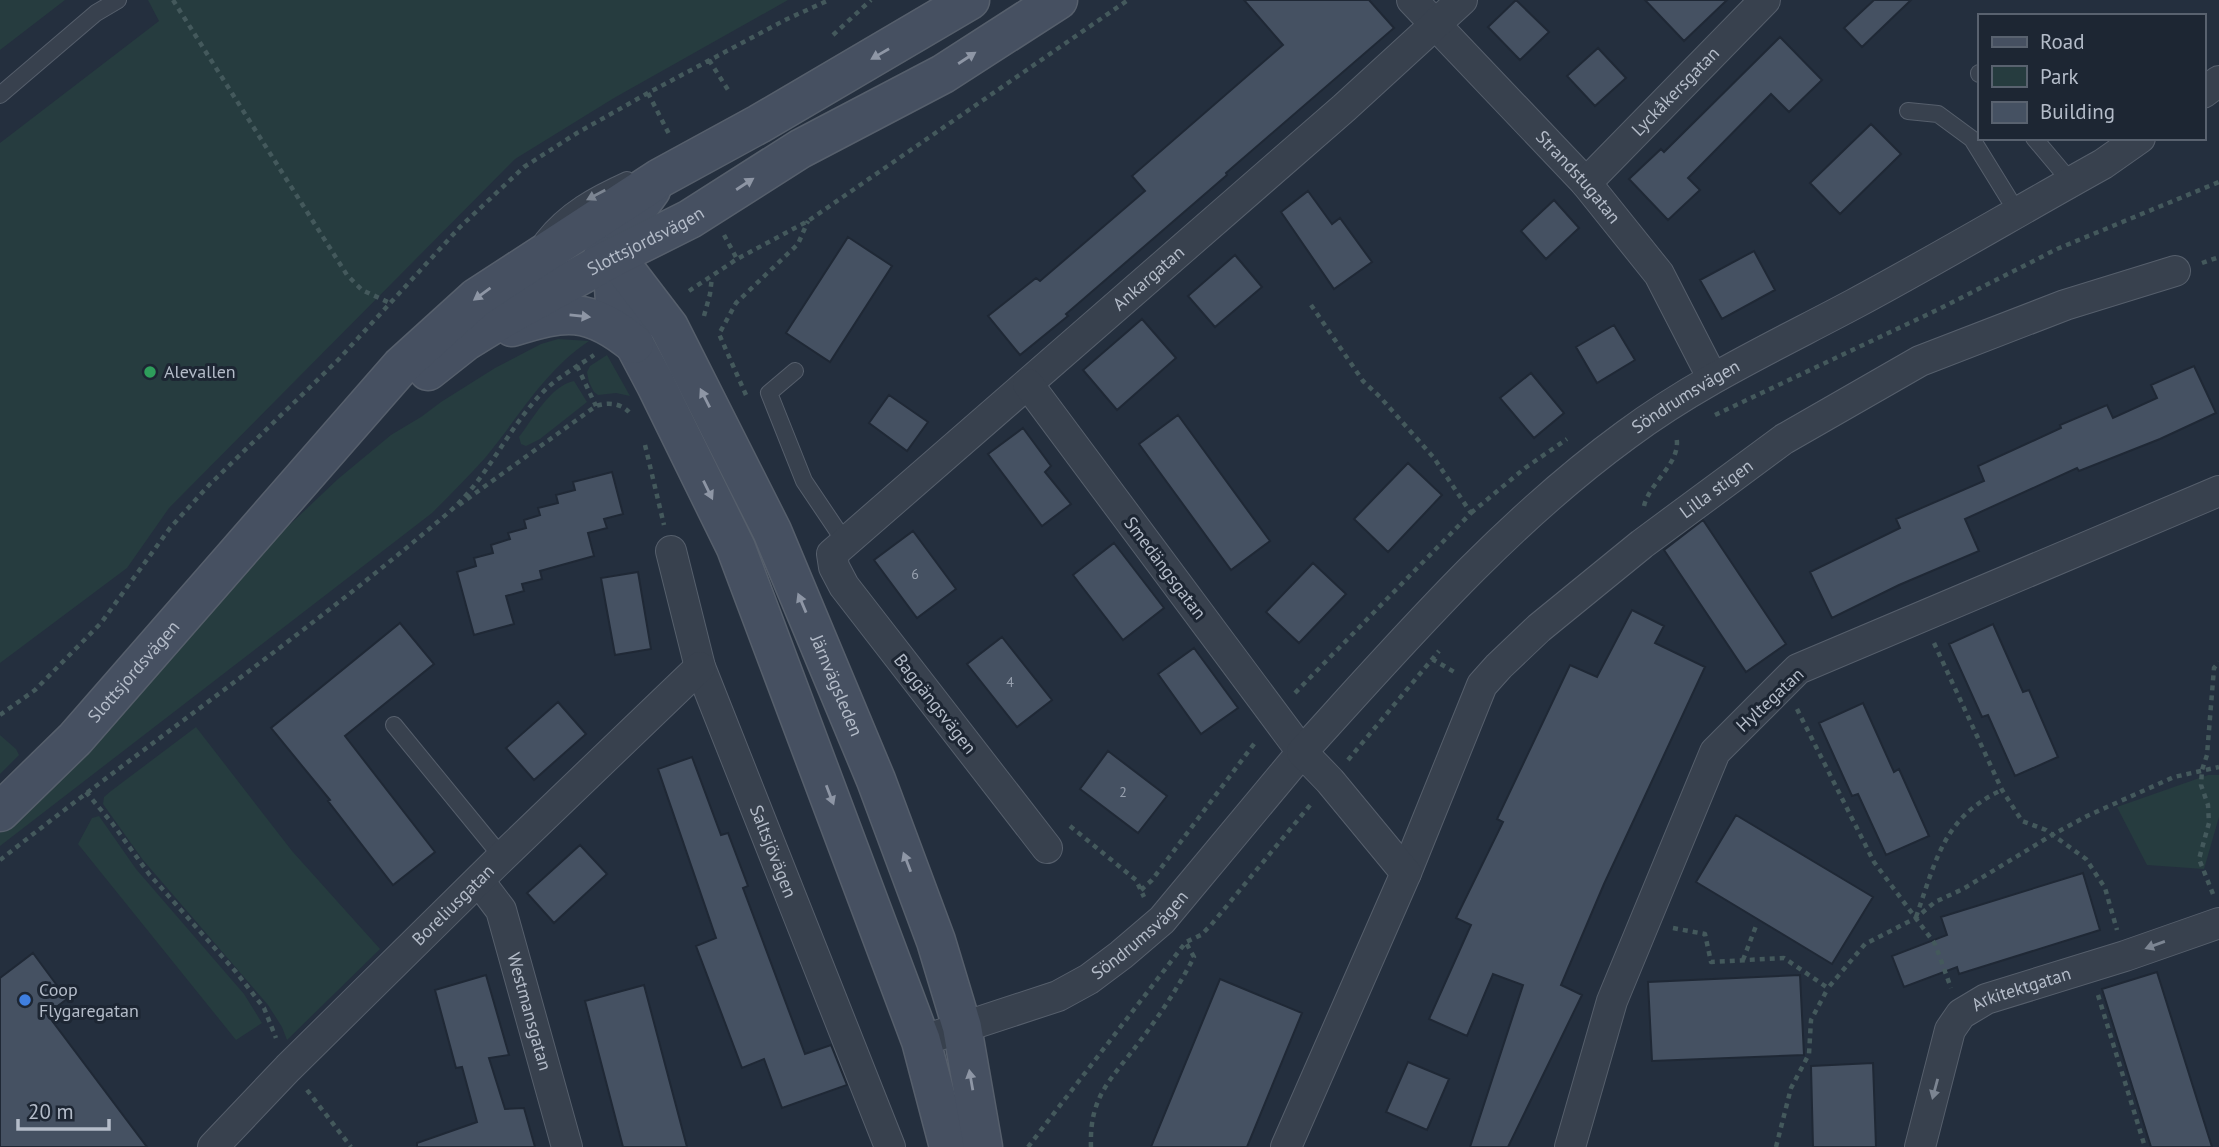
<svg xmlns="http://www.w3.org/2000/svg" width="2219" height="1147" viewBox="0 0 2219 1147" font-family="'PT Sans',sans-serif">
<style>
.green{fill:#263c3f}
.building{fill:#455162;stroke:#1f2835;stroke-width:2}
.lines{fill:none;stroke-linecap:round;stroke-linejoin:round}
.lane-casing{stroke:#565f6c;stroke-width:18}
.street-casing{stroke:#565f6c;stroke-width:32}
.secondary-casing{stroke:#565f6c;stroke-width:41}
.path{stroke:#44595c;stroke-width:4.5;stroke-dasharray:5 5;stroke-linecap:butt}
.lane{stroke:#38414e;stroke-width:16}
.street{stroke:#38414e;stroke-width:30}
.secondary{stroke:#465061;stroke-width:38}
.oneway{fill:#8e96a5}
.oneway2{fill:#7c8592}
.leisure-dot{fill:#2e9e5b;stroke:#1d2633;stroke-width:2.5}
.shop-dot{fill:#3f7fe0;stroke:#1d2633;stroke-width:2.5}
.labels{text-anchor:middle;stroke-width:6;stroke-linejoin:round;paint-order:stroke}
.number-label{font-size:14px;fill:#98a1af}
.street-label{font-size:18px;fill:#b4bcc9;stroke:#1d2633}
.poi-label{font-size:18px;fill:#b4bcc9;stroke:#1d2633;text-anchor:start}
</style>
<rect width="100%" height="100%" fill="#242f3e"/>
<path class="green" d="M0,0H65L0,50Z
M148,0H788L614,98L515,159L169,508L127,568L0,663V143L159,21Z
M558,339L589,341C544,371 519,417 485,458C468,477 450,495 432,513L0,846V833L282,532L338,479L391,435L421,417L441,402L495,368L541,344Z
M607,355L630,396L616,393L598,395L594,392L589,382L587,372L590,366Z
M574,381L587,402L540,439L526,446L521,444L519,437C533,419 550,386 574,381Z
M196,727L292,851L380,949L287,1040L282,1027L268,1005L143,860L103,804L104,797L111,791Z
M0,735L16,749L19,755L0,774Z
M2208,775H2219V817L2204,869L2147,865L2117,807Z
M99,816L136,869L244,994L262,1023L236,1040L78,844L92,818Z"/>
<path class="building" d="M1244,0H1369L1394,28L1226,173L1227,175L1066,314L1068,316L1020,355L988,316L1036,278L1040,281L1145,191L1132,176L1283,45Z
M1516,0L1549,32L1520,60L1488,27Z
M1645,0H1727L1684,41Z
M1874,0H1911L1862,47L1844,28Z
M1780,37L1822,80L1789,112L1771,94L1688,178L1700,190L1668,220L1629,179L1661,149L1664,152Z
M1598,48L1626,78L1595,106L1567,76Z
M1871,124L1901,154L1840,214L1810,183Z
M1308,191L1332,224L1340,218L1372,262L1334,289L1281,212Z
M1554,200L1579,228L1546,259L1521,231Z
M848,237L892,266L830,362L786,333Z
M1754,251L1775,290L1722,319L1700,280Z
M1235,255L1262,287L1215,327L1188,296Z
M1142,319L1176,358L1117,410L1083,370Z
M1614,325L1635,360L1597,383L1576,347Z
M2194,366L2216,413L2160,439L2079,471L2077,468L1965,519L1979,551L1899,585L1832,618L1810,572L1900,528L1896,519L1984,481L1978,466L2061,428L2060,425L2107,405L2113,418L2157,398L2151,385Z
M1531,373L1564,413L1534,438L1500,398Z
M889,395L928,422L907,451L869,423Z
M1178,415L1270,541L1231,570L1139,444Z
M1023,428L1051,466L1045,472L1071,504L1042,526L988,454Z
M1408,463L1442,495L1388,552L1354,519Z
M612,472L623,514L604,519L607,528L588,533L594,556L540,571L542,579L522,584L524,591L506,596L514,624L474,635L457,572L476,566L474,558L493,553L491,545L510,539L508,533L526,528L524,520L540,515L538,508L558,503L556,495L575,490L573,482Z
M1703,520L1786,644L1746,672L1664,550Z
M913,531L956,589L917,618L874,560Z
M1114,543L1164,608L1123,640L1073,575Z
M1313,563L1346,594L1299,643L1266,612Z
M638,572L651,649L615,655L601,578Z
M1632,610L1664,626L1655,643L1705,667L1604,884L1561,985L1582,995L1508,1147H1470L1523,985L1493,974L1467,1036L1429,1019L1471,925L1456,918L1503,822L1497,819L1570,665L1597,677Z
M400,623L434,664L345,736L435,852L393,885L328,801L330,800L271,728Z
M1993,624L2023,692L2029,690L2058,757L2015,776L1988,715L1982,717L1949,644Z
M1002,637L1052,700L1017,727L967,664Z
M1194,648L1238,708L1201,734L1158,674Z
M558,702L586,734L534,780L506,748Z
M1863,703L1894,772L1899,769L1929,836L1886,855L1858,794L1852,796L1819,723Z
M1108,751L1167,796L1138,833L1080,789Z
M692,757L721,835L728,833L748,886L743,888L805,1054L831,1045L847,1085L782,1108L764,1059L742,1068L696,946L716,938L658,769Z
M1736,815L1873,897L1832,964L1696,882Z
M580,845L607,874L554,923L527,893Z
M2083,873L2100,930L1959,974L1957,967L1904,987L1892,956L1947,935L1941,917Z
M33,953L67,999L47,1014L147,1147H0V978Z
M2157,972L2212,1147H2151L2102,989Z
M486,975L509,1055L489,1058L505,1109L524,1108L535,1147H417V1143L477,1122L462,1067L456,1068L435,990Z
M1800,975L1804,1055L1652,1061L1648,982Z
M1220,979L1302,1013L1247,1147H1151Z
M644,985L687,1147H623L585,1001Z
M1408,1062L1449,1079L1427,1130L1386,1112Z
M1873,1063L1876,1147H1813L1811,1066Z"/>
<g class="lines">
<defs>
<path id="lane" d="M1979,73V74
M0,95L96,13L118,0
M1908,111L1938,114L1972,139L2017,212
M2034,138L2071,182
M543,239C566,210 594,195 627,180
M795,371L769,393L804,481L845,542
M394,725L502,857"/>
<g id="street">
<path id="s1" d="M1412,0L1586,183L1659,274L1712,377"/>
<path d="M2203,93L2219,81"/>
<path id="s2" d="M1586,183L1765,0"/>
<path id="s3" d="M671,551L700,667L890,1147"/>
<path id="s4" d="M1047,848L844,586L834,567L832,554L1344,108L1462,0"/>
<path id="s5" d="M1406,873L1482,685L1499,666L1539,628L1642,544L1784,439L1920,361L2065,305L2175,271"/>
<path id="s6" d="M479,881L501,910L567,1147"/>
<path id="s7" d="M921,1041L1058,996L1089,979L1121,955L1162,920L1302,752L1028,384"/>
<path id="s8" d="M213,1147L288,1068L502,857L700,667"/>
<path id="s9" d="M1286,1147L1406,873L1330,781L1302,752C1404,640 1503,525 1626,435C1697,382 1777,345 1854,304C1938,259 2020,210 2103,164L2140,138"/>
<path d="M1570,1147L1612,1001L1715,752L1798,669L2219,491"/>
<path id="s10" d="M1920,1147L1950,1030L1961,1014L1986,999L2125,956L2219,923"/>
</g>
<g id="secondary">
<path d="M651,190L633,215L612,258L615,302L621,319L656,385L736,548L921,1041L949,1147"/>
<path id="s11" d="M603,256L612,258L624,268L669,327L772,531L876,780L936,941L962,1027L983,1147"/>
<path d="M512,327C565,310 589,307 634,344"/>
<path id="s12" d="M428,371L466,341L505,317L612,258L690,219L800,149L943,74L1058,0"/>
<path id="s13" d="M0,812L75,739L401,366L476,298L660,178L759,124L970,0"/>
</g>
</defs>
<use href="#lane" class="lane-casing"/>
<use href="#street" class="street-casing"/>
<use href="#secondary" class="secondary-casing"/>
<path class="path" d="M173,0L347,275L362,290L390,303
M833,35L871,0
M709,60L730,93
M648,93L669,134
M724,235L737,259
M2202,263L2219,257
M689,291L737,259L808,221L1128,0
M704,316L710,294L712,277
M577,366L596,406
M746,395L719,334L736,303L798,244L808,221
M1715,415L1937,310L2057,249L2219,182
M645,445L664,525
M459,505L596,406C608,402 620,403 629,412
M1644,506C1650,481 1683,462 1676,436
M1471,513L1525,468L1567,439
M1934,643L2002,790L2022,821L2046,830L2086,859L2105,888L2117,930
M1432,659L1456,673
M1295,693L1471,513L1434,458L1380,397L1363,381L1309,302
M1797,709L1874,862L1935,944L1951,988
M0,715L35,690L101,623L170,528L210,484L338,360L460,227L524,167L577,133L648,93L785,20L829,0
M1348,760L1439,651
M86,792L112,823L149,874L236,972L264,1008L276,1038
M1070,826L1136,880L1144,897
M0,860C148,743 304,636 448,513C489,478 508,426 546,389C560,376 578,366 594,355
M1141,890L1152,880L1257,740
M2213,894L2199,859L2209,823L2208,805L2201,785L2202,770L2207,755L2214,668L2219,662
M1916,917C1936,861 1943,817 2002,790
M1673,928L1705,934L1711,962L1784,958L1828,988L1865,944L1916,918L1935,902L1963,889L2052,835L2087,816L2174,777L2219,767
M1743,960L1756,926
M2098,995L2145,1147
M307,1090L351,1147
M1028,1147L1186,942L1201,935L1211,925L1311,804
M1091,1147C1089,1095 1112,1079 1140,1041C1160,1015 1179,986 1194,957L1185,941
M1776,1147L1791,1088L1809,1054L1811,1020L1828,988"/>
<use href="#lane" class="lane"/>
<use href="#street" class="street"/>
<use href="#secondary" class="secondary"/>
</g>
<defs><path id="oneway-solid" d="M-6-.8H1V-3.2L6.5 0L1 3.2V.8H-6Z" transform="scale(1.75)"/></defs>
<g class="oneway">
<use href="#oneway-solid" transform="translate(880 54) rotate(150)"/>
<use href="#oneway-solid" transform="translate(967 58) rotate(-33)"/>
<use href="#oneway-solid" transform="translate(745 184) rotate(-33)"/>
<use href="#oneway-solid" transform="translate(482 294) rotate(144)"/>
<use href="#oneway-solid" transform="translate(580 316) rotate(6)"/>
<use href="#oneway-solid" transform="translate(705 398) rotate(-117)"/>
<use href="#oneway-solid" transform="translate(708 490) rotate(64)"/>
<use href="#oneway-solid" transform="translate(802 603) rotate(-113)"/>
<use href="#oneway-solid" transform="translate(830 795) rotate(69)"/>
<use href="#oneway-solid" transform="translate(907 862) rotate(-111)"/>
<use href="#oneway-solid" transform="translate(971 1080) rotate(-100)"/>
</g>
<g class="oneway2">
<use href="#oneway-solid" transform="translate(596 195) rotate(152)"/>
<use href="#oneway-solid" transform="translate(2155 945) rotate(160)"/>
<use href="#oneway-solid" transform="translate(1935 1089) rotate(105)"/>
</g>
<circle class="leisure-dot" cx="150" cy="372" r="7"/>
<circle class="shop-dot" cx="25" cy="1000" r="7"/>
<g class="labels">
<g class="number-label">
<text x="915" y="579">6</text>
<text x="1010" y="687">4</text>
<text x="1123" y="797">2</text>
</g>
<g class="street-label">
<text dy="6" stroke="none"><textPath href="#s2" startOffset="128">Lyckåkersgatan</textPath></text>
<text dy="6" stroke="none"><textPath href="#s1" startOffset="243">Strandstugatan</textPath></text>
<text dy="6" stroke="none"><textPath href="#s12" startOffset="254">Slottsjordsvägen</textPath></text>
<text dy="6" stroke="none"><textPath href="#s4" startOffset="786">Ankargatan</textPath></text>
<text dy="6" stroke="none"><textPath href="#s9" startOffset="984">Söndrumsvägen</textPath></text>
<text dy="6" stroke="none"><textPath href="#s5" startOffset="509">Lilla stigen</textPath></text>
<text transform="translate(1165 568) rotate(53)" y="6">Smedängsgatan</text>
<text dy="6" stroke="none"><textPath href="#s13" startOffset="194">Slottsjordsvägen</textPath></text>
<text dy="6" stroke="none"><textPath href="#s11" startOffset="495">Järnvägsleden</textPath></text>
<text transform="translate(1770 700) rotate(-43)" y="6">Hyltegatan</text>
<text transform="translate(935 704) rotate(52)" y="6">Baggängsvägen</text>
<text dy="6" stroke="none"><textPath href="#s3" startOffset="318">Saltsjövägen</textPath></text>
<text dy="6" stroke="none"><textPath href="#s8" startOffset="341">Boreliusgatan</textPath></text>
<text dy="6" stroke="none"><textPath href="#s7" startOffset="247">Söndrumsvägen</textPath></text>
<text dy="6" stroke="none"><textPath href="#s10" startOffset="206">Arkitektgatan</textPath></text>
<text dy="6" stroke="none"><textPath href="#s6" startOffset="142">Westmansgatan</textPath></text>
</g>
<g class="poi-label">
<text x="164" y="378">Alevallen</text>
<text x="39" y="996">Coop<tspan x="39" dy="21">Flygaregatan</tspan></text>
</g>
</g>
<rect x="1978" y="14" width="228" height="126" fill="#1d2633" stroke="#59626f" stroke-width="2"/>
<rect x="1992" y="37" width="35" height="10" fill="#465061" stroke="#59626f" stroke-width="2"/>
<text x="2040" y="49" font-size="21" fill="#b4bcc9">Road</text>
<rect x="1992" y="66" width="35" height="21" fill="#263c3f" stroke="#59626f" stroke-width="2"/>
<text x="2040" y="84" font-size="21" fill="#b4bcc9">Park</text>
<rect x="1992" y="102" width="35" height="21" fill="#455162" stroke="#59626f" stroke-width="2"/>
<text x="2040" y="119" font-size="21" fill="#b4bcc9">Building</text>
<path d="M18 1119v10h91v-10" fill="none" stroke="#b4bcc9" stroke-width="3.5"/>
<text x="28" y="1119" font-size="21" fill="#b4bcc9" stroke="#1d2633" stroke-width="5" paint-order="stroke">20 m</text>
</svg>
